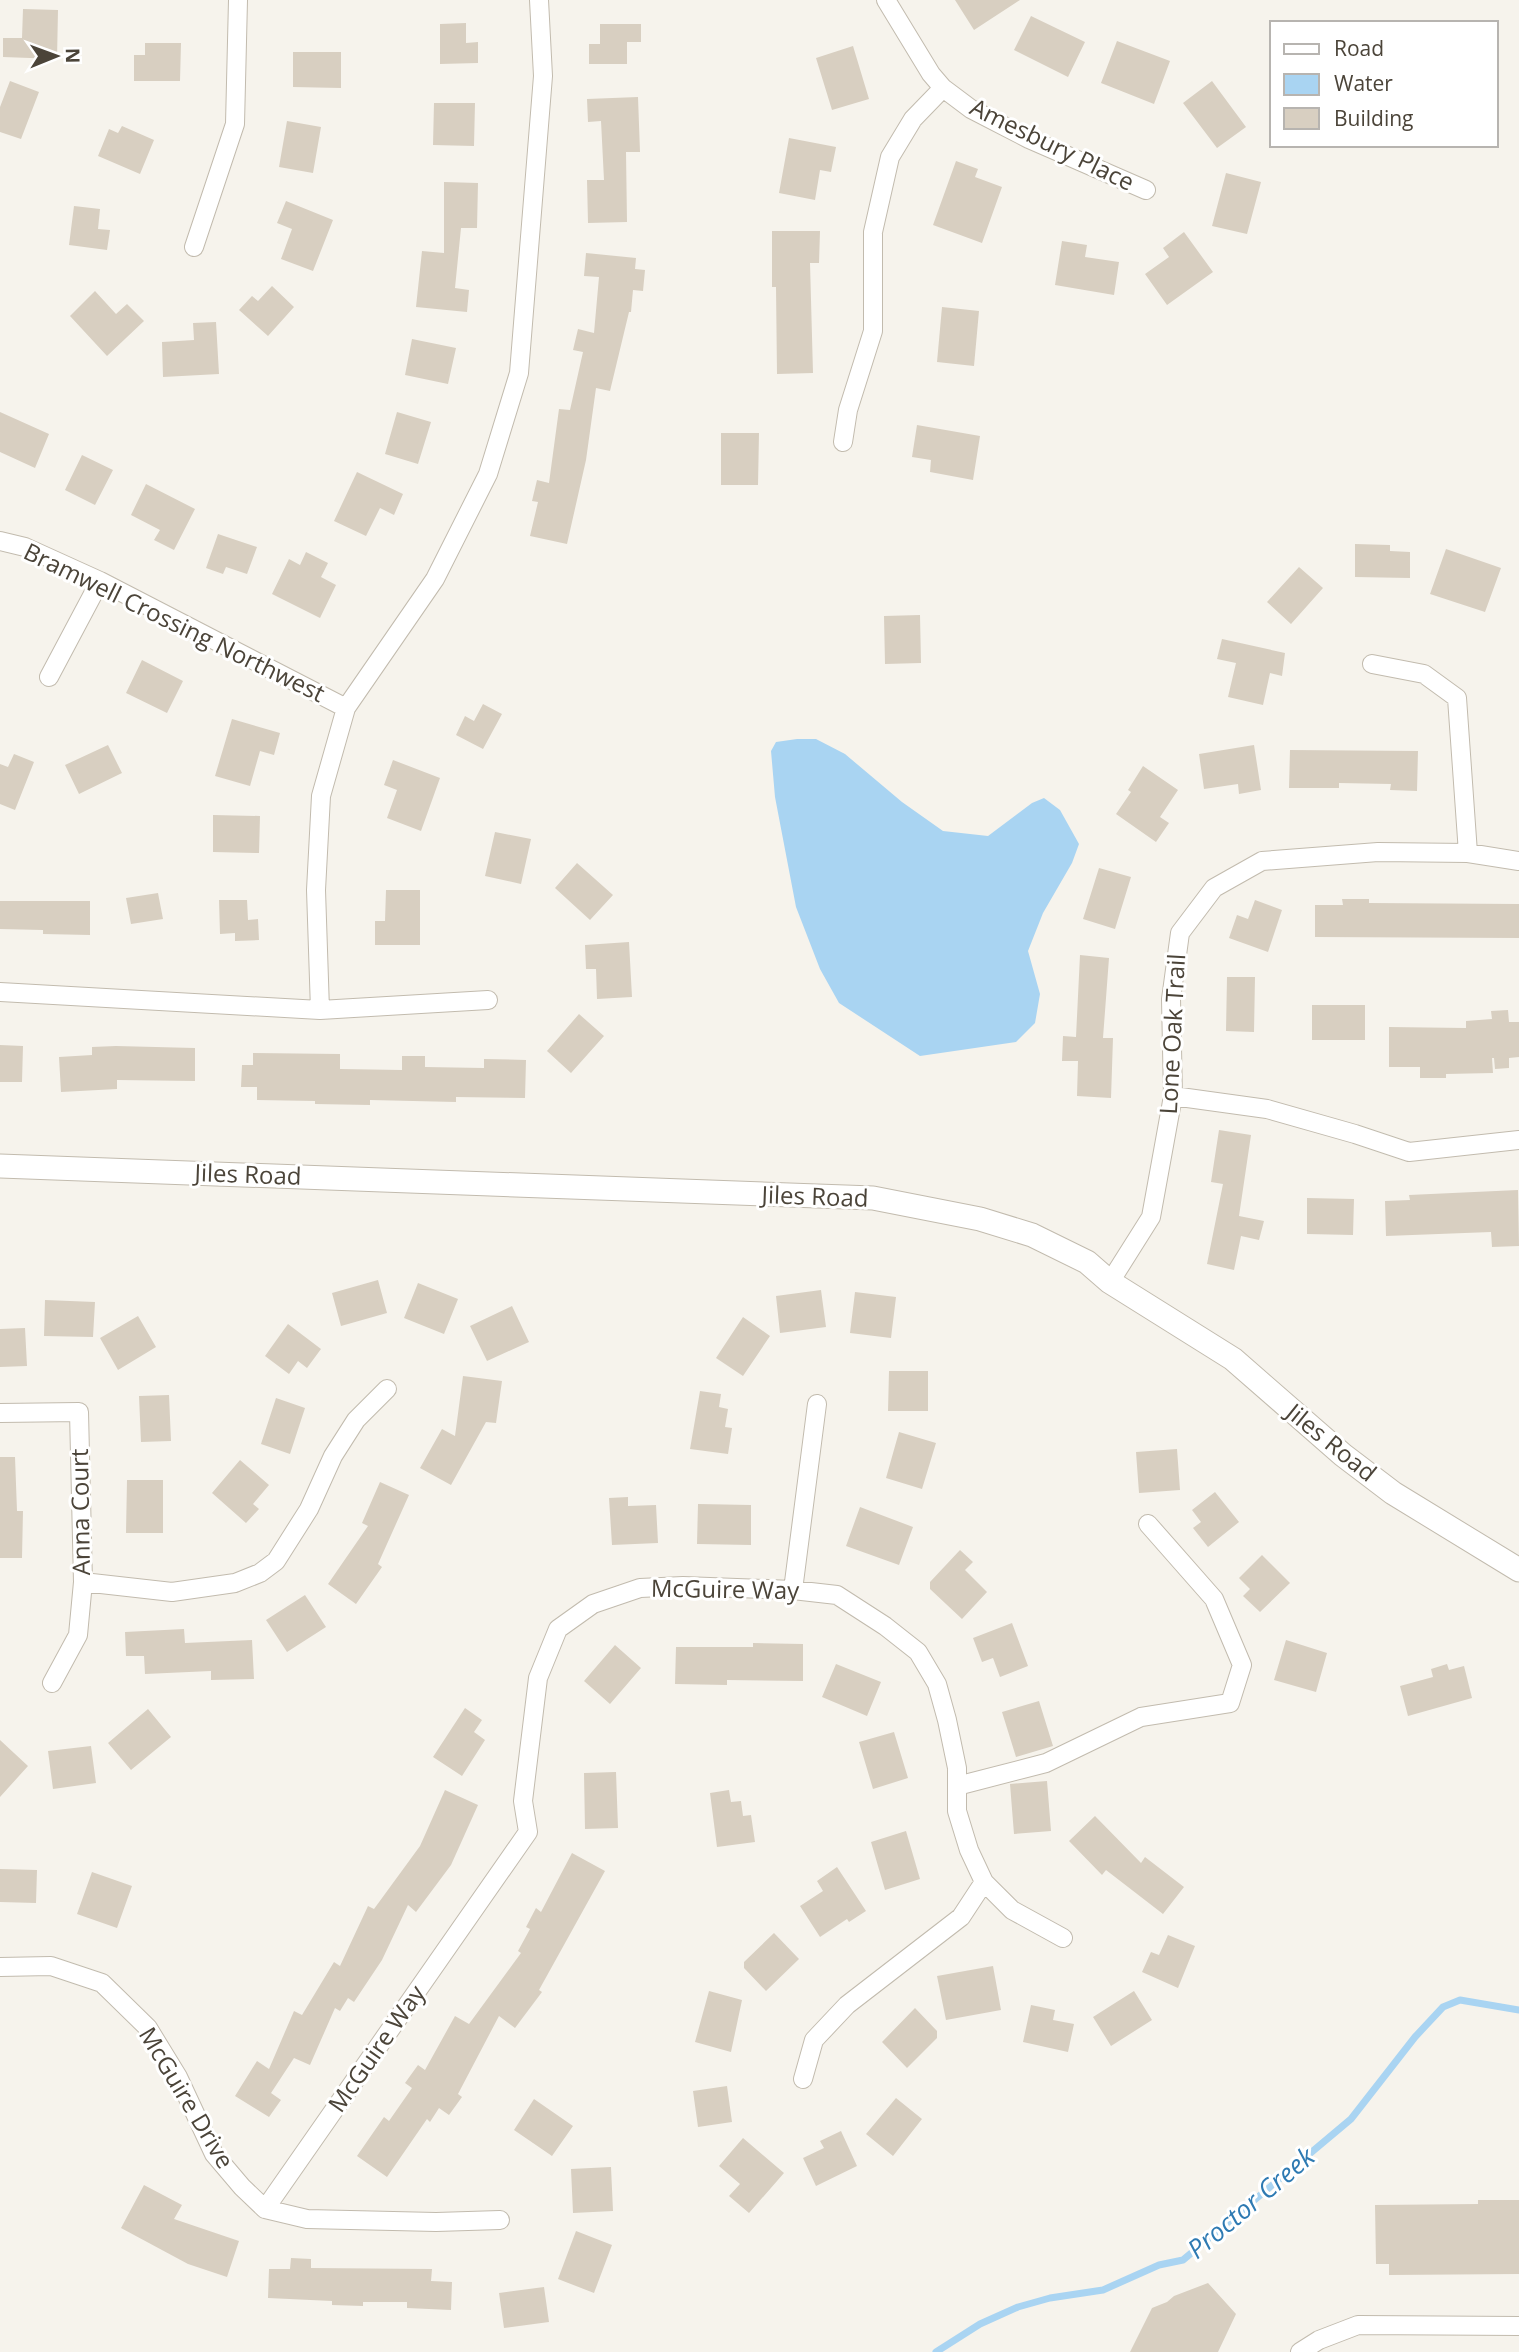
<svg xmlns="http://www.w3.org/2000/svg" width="1519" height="2352" viewBox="0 0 1519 2352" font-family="'Open Sans',sans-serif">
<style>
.water{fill:#a9d4f2}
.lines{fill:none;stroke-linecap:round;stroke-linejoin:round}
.stream{stroke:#a9d4f2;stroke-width:7}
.building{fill:#d8cfc1}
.minor-casing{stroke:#c2bbae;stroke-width:20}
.tertiary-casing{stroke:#c2bbae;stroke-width:25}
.minor{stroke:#fff;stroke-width:18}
.tertiary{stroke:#fff;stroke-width:23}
.labels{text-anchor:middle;stroke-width:6;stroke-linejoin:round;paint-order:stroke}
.street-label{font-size:24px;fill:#4b4439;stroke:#fff}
.water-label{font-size:26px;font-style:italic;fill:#2e7ab2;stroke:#fff}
</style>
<rect width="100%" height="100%" fill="#f6f3ec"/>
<path class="water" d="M797,739H816L845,754L902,802L943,831L988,836L1032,803L1044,798L1060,810L1079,844L1072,863L1043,913L1028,951L1040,994L1035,1023L1016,1042L920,1056L839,1003L820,969L796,907L775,797L771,751L776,742Z"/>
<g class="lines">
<path class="stream" d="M936,2352L980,2324L1018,2307L1050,2298L1103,2290L1159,2265L1183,2260L1351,2119L1415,2037L1443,2007L1460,2000L1519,2010"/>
</g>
<path class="building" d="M955,0H1020L974,30Z
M23,9L58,10L57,59L3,57V38H22Z
M1031,16L1085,42L1068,77L1014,50Z
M466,23V43L478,42V63L440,64V24Z
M600,24H641V42H627V64H589V44H600Z
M1117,41L1170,61L1154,104L1101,83Z
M145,43H181L180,81H134V55H145Z
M853,46L869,99L832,110L816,58Z
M293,52H341V88L293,87Z
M10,81L39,92L21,139L0,132V107Z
M1212,81L1246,127L1217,148L1183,103Z
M638,97L640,152H626L627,222L588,223L587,180H604L601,121L588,122L587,99Z
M434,103H475L474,146L433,145Z
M287,121L321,127L313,173L279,167Z
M122,126L154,140L140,174L98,156L109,129L118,133Z
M789,138L836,147L831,172L820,170L815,200L779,193Z
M956,161L978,169L975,177L1002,187L982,243L933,225Z
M1226,173L1261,182L1247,234L1212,226Z
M444,182L478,183L477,228H461L455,288L469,290L467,312L416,307L422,251L444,253Z
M286,201L333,220L313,271L281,259L292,229L277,223Z
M74,206L100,209L98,229L110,230L107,250L69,245Z
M772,231H820L819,263H810L813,373L777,374L776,287H772Z
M1184,232L1213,272L1167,305L1145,274L1169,257L1163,248Z
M1062,241L1087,245L1085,257L1119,262L1114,295L1055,285Z
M586,253L636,258L635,269L645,270L643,291L633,290L631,312H629L610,391L596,388L586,460L567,544L530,536L538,502L532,501L537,480L549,483L559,409L570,410L583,352L573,350L578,329L594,333L599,277L584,276Z
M272,286L294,307L268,336L239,310L252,296L258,301Z
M95,291L116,314L127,304L144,321L107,356L70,316Z
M942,307L979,311L974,366L937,362Z
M216,322L219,374L163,377L162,342L194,340L193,323Z
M412,339L456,348L448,384L405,375Z
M0,412L49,434L35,468L0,452Z
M397,412L431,422L418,464L385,454Z
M917,425L980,436L973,480L930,472L931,460L912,457Z
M721,433H759L758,485H721Z
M82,455L113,470L95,505L65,490Z
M357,472L403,494L394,515L380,508L366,536L334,521Z
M146,484L195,509L174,550L154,540L160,530L131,515Z
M218,534L257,547L247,574L226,567L223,574L206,568Z
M1355,544L1390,545V551L1410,552V578L1355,577Z
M1446,549L1501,568L1485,612L1430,594Z
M306,552L328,563L321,577L336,585L320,618L272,594L289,559L300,565Z
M1299,567L1323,588L1291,624L1267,602Z
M920,615L921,663L885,664L884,616Z
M1222,639L1285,653L1282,676L1270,673L1263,705L1228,697L1236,663L1217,659Z
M142,660L183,681L167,713L126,693Z
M483,704L502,714L483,749L456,735L465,716L474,721Z
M232,719L280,733L274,755L260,751L250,786L215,776Z
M108,745L122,773L79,794L65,765Z
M1254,745L1261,790L1239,794L1238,784L1204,789L1199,754Z
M1290,750L1418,751L1417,791L1390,790L1391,784L1339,783V788H1289Z
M14,754L34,762L15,810L0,804V764L8,767Z
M393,760L440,778L421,831L387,818L397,790L384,785Z
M1143,766L1178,790L1160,817L1169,823L1156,842L1116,814L1131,792L1128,790Z
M213,815L260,816L259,853L213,852Z
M495,832L531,839L521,884L485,876Z
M577,863L613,895L590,920L555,888Z
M1099,868L1131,877L1115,929L1083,919Z
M386,890H420V945H375V921H385Z
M158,893L163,919L131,924L126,898Z
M1342,899H1369V903L1519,904V938L1315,937V905H1343Z
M219,900H247L248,920L258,919L259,940L235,941V933L220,934Z
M1255,900L1282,910L1268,952L1229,938L1237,915L1248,919Z
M0,901H90V935L43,934V930L0,929Z
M629,942L632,997L597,999L596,969H586L585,945Z
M1080,955L1109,958L1103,1038H1113L1111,1098L1077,1096L1078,1061H1062L1063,1036L1076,1037Z
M1227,977H1255L1254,1032L1226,1031Z
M1312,1005H1365V1040H1312Z
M1508,1010L1509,1022H1519V1057L1509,1058V1068L1495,1069L1494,1058H1492L1493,1073L1446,1074V1078H1420V1067H1389V1027L1466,1028V1021L1492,1019L1491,1011Z
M579,1014L604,1036L571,1073L547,1051Z
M0,1045L23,1046L22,1082H0Z
M116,1046L195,1048V1081L117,1080V1089L61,1092L59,1057L92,1055V1047Z
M253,1053L340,1054V1069L402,1070V1056H425V1067L484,1068V1059L526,1060L525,1098L456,1097V1102L370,1100V1105L315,1104V1101L257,1100V1087H241L242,1065H253Z
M1219,1130L1251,1135L1239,1216L1264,1221L1259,1240L1241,1236L1234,1270L1207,1264L1223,1184L1211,1182Z
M1518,1190L1519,1246L1492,1247L1491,1232L1386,1236L1385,1201L1410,1200L1409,1195Z
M1307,1198L1354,1199L1353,1235L1307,1234Z
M378,1280L387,1313L341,1326L332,1293Z
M418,1283L458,1299L444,1334L404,1318Z
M821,1290L826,1327L780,1333L776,1296Z
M855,1292L896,1297L891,1338L850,1333Z
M45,1300L95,1302L93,1337L44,1336Z
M512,1306L529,1342L487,1361L470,1326Z
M138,1316L156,1347L118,1370L100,1338Z
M743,1317L770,1336L743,1376L716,1358Z
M288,1324L321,1349L307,1368L298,1361L289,1374L265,1356Z
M25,1328L27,1366L0,1367V1329Z
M889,1371H928V1411H888Z
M463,1376L502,1381L496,1423L486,1422L451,1485L420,1468L442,1429L455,1436Z
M700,1391L721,1394L719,1407L728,1409L725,1427L732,1428L728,1454L690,1449Z
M169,1395L171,1441L141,1442L139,1396Z
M276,1398L305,1408L290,1454L261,1444Z
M899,1432L936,1443L922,1489L886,1478Z
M1177,1449L1180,1490L1139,1493L1136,1452Z
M0,1457H15L17,1511H23L22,1558H0Z
M240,1460L269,1485L253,1504L259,1509L246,1523L212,1493Z
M127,1480H163V1533H126Z
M380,1482L409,1495L378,1564L382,1567L356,1604L328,1584L368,1526L362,1523Z
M1215,1492L1239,1522L1208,1547L1193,1528L1201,1522L1192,1510Z
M628,1497V1506L656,1505L658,1543L612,1545L609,1498Z
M698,1504L751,1505V1545L697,1544Z
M860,1507L913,1527L899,1565L846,1546Z
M960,1550L973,1562L965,1570L987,1592L962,1619L930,1589V1582Z
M1262,1555L1290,1583L1260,1612L1243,1596L1250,1589L1239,1578Z
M305,1595L326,1627L287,1652L266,1620Z
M1012,1623L1028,1666L1000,1677L993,1658L982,1662L973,1638Z
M184,1629L185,1643L252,1640L254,1679L211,1680V1671L145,1674L144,1656H126L125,1632Z
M1286,1640L1327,1653L1316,1692L1274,1680Z
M753,1643L803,1644V1681L727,1680V1685L675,1684L676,1647H753Z
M615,1645L641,1668L610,1704L584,1681Z
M836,1664L881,1682L867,1716L822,1697Z
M1447,1664L1449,1670L1464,1666L1472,1698L1408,1716L1400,1686L1433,1677L1431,1669Z
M1039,1701L1053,1746L1016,1757L1002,1712Z
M465,1708L482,1720L474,1732L485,1740L462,1776L433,1757Z
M148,1709L171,1737L131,1770L108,1743Z
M894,1732L908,1778L873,1789L859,1742Z
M0,1740L28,1766L0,1797Z
M91,1746L96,1783L53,1789L48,1751Z
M616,1772L618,1828L585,1829L584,1773Z
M1047,1781L1051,1831L1014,1834L1010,1784Z
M445,1790L478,1805L451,1865L416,1912L408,1905L382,1960L354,2002L348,1998L340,2011L335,2008L310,2065L294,2058L271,2093L281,2100L269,2117L235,2096L257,2061L269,2069L294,2011L302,2015L334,1962L340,1966L368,1906L374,1909L420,1846Z
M729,1790L731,1802L741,1801L743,1816L751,1815L755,1842L717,1847L710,1793Z
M1095,1816L1141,1863L1145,1857L1184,1887L1163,1914L1106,1870L1102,1875L1069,1841Z
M906,1831L920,1879L885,1890L871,1842Z
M572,1853L605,1871L539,1990L542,1992L515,2028L499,2016L458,2094L462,2097L449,2115L439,2108L430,2122L427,2119L387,2177L357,2156L384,2117L389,2121L412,2088L405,2083L418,2065L425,2070L455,2016L469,2024L521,1953L518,1951L530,1929L526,1927L536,1908L541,1912Z
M837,1867L866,1911L849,1922L847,1919L820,1937L800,1906L823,1891L817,1881Z
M0,1869L37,1870L36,1903L0,1902Z
M92,1872L132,1886L117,1928L77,1914Z
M774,1933L799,1959L766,1991L744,1968V1962Z
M1168,1935L1195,1946L1178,1988L1142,1972L1151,1952L1159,1955Z
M993,1966L1001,2010L946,2020L937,1976Z
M709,1991L742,2000L731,2052L695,2042Z
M1134,1991L1152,2020L1111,2046L1093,2017Z
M1031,2005L1055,2010L1053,2020L1074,2024L1068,2052L1023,2042Z
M915,2008L937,2031V2038L907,2068L882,2042Z
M727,2086L732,2122L698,2127L693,2091Z
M896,2098L922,2119L893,2156L866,2134Z
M534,2099L573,2126L552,2156L514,2130Z
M841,2131L857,2166L816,2186L803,2158L824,2148L820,2141Z
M743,2138L784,2173L749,2213L729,2196L740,2184L719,2166Z
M611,2167L613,2211L573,2213L571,2169Z
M144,2185L182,2205L174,2219L239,2241L227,2277L188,2264L121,2228Z
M1478,2200H1519V2274L1389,2275V2264H1376L1375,2205L1478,2204Z
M576,2231L612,2245L594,2293L558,2279Z
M291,2258L311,2259V2268L432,2269L431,2281L452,2282L451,2310L407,2308V2302H363V2306L332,2305V2301L268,2298L269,2269H290Z
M1208,2283L1236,2314L1218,2352H1130L1152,2308L1167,2302L1174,2296Z
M544,2287L549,2322L504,2328L499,2293Z"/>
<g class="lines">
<defs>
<path id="minor" d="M886,0L931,74L943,88L971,109L1029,139L1146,190
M194,247L235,124L238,0
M843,442L848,410L873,331V232L890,157L913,119L943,88
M0,541L25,547L100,581L346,708
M1372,664L1424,674L1457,698L1468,853
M49,677L100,581
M0,992L320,1010L488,1000
M320,1010L316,890L321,796L346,708L435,579L488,474L519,373L543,76L539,0
M1173,1096L1267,1109L1355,1134L1409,1152L1519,1140
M1110,1282L1151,1217L1173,1096L1171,999L1180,933L1214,888L1262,861L1378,852L1468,853L1519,861
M0,1413L79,1412L83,1582L78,1635L52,1683
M83,1582L172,1592L235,1583L260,1573L276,1561L309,1509L333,1456L356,1420L387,1389
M793,1590L817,1404
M957,1786L1046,1763L1141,1717L1230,1703L1242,1665L1214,1599L1148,1524
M0,1967L51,1966L102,1983L148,2028L178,2077L214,2154L242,2187L265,2209L307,2219L436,2222L500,2220
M803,2079L814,2040L847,2005L961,1917L984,1882
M265,2209L528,1832L523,1801L538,1678L558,1629L593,1604L640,1588L683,1586L793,1590L837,1595L885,1626L918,1652L937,1684L947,1720L957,1768V1811L969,1850L984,1882L1012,1910L1063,1938
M1300,2352L1319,2340L1358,2325L1519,2326"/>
<path id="tertiary" d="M0,1166L873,1198L980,1219L1032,1235L1087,1262L1110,1282L1233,1359L1343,1455L1393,1493L1519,1570"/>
</defs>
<use href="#minor" class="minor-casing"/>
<use href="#tertiary" class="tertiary-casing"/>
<use href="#minor" class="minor"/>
<use href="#tertiary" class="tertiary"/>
</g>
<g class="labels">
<g class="street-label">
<text transform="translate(1052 145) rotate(26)" y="8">Amesbury Place</text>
<text transform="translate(174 623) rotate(26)" y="8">Bramwell Crossing Northwest</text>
<text transform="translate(1173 1034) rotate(-87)" y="8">Lone Oak Trail</text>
<text transform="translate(248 1175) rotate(2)" y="8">Jiles Road</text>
<text transform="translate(815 1197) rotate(2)" y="8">Jiles Road</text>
<text transform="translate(1331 1443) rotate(39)" y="8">Jiles Road</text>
<text transform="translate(81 1512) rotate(-91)" y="8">Anna Court</text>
<text transform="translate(725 1590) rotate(1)" y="8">McGuire Way</text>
<text transform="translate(377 2049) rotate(-55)" y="8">McGuire Way</text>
<text transform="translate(186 2098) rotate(59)" y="8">McGuire Drive</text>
</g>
<g class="water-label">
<text transform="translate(1251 2203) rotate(-40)" y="9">Proctor Creek</text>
</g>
</g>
<rect x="1270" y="21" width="228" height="126" fill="#ffffff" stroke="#b7b4b0" stroke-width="2"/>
<rect x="1284" y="44" width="35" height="10" fill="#ffffff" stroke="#b7b4b0" stroke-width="2"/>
<text x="1334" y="56" font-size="21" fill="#4b4439">Road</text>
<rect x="1284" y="74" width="35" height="21" fill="#a9d4f2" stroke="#b7b4b0" stroke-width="2"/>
<text x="1334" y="91" font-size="21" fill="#4b4439">Water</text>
<rect x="1284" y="108" width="35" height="21" fill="#d8cfc1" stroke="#b7b4b0" stroke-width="2"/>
<text x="1334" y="126" font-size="21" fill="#4b4439">Building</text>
<g transform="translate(56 56) rotate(89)" stroke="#ffffff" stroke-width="5" paint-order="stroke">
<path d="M0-5L12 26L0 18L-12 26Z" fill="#4b4439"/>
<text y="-10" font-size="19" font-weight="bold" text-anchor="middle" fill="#4b4439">N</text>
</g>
</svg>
